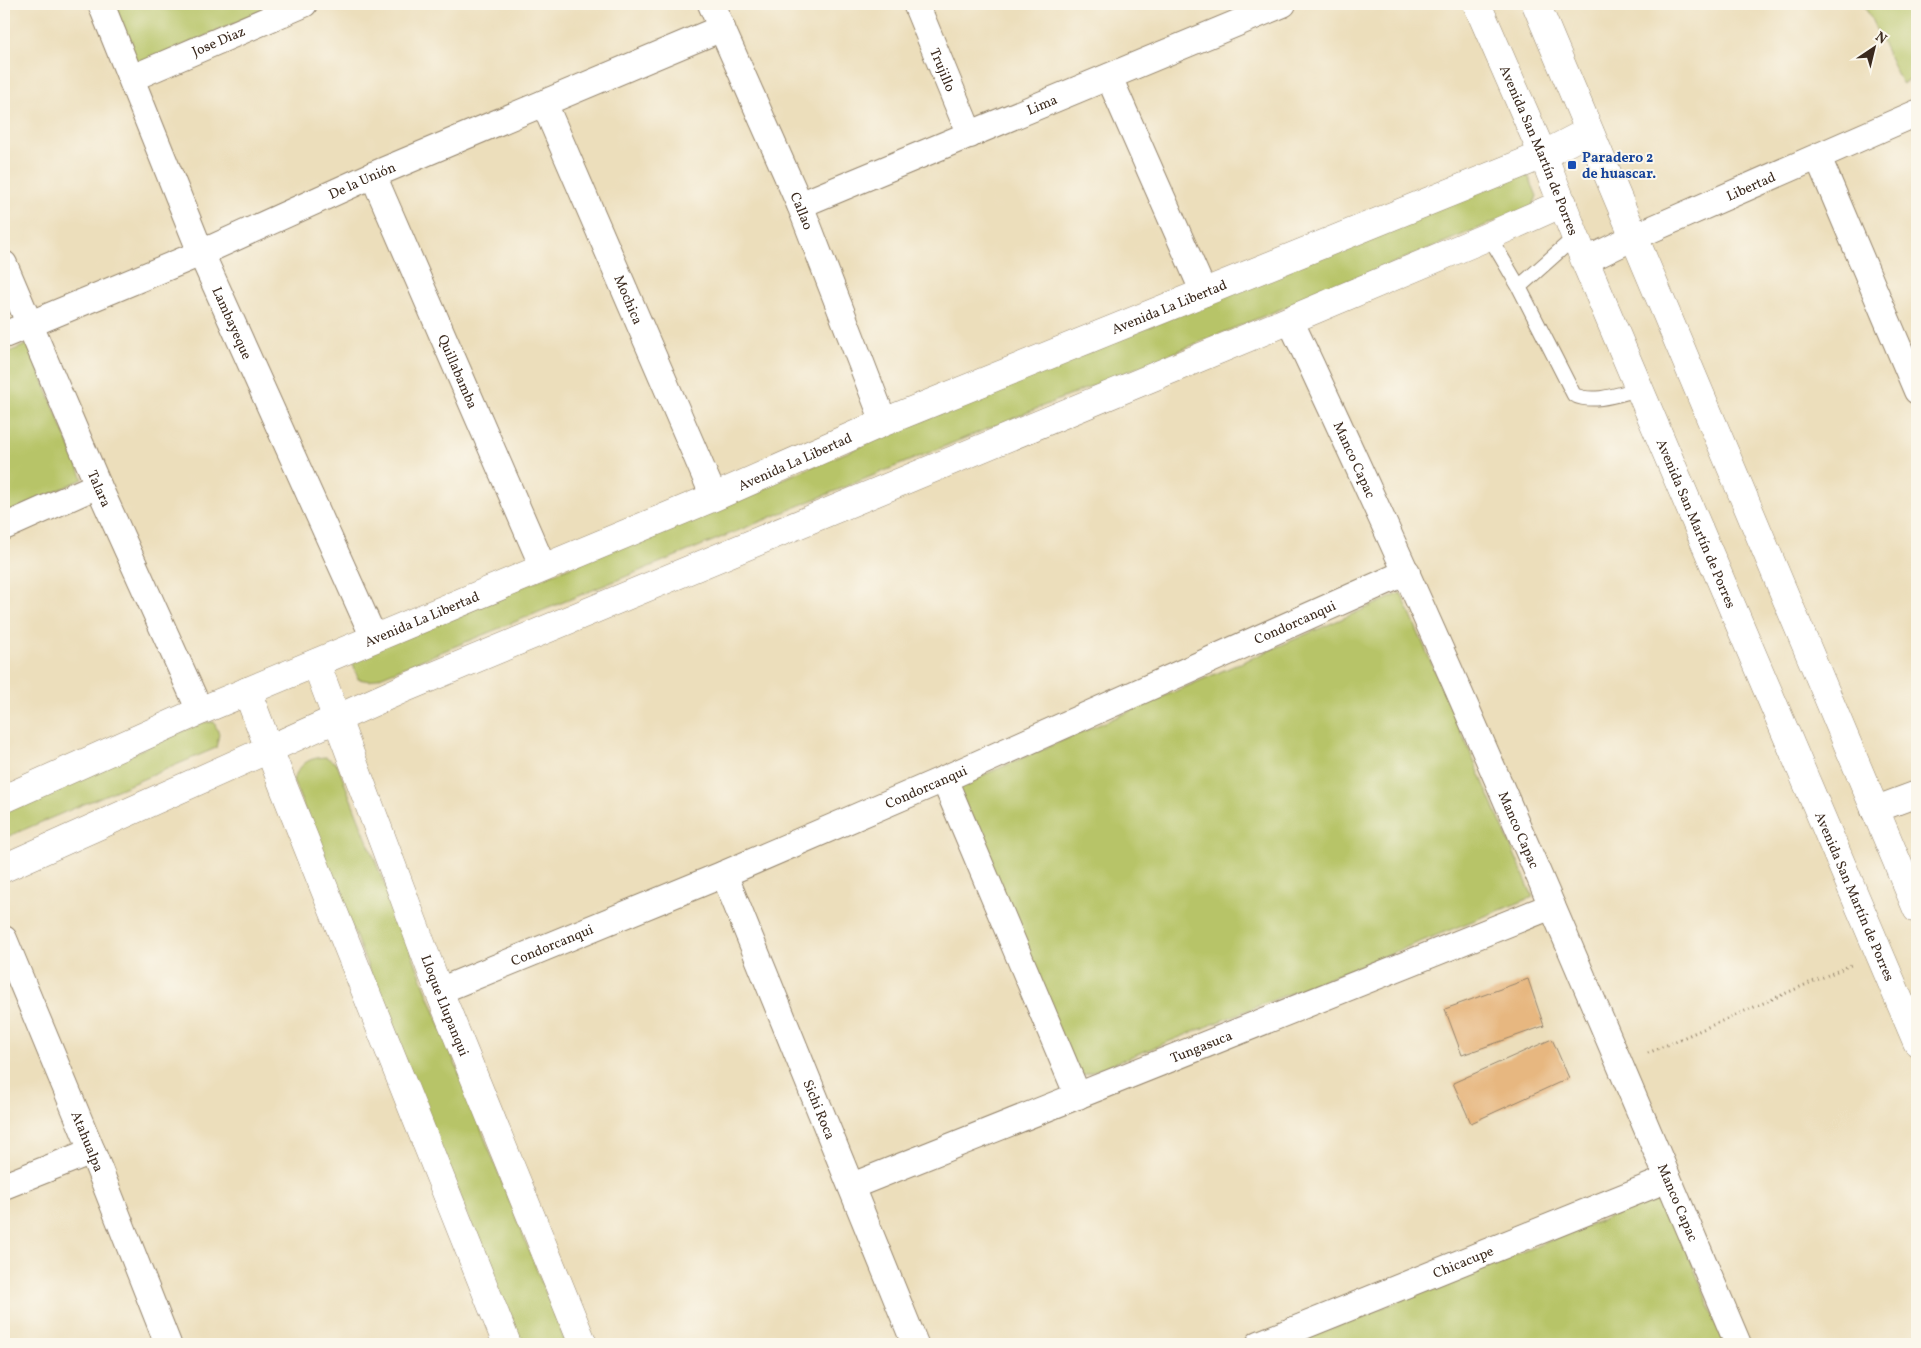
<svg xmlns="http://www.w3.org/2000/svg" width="1921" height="1348" viewBox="0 0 1921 1348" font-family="Vollkorn,serif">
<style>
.green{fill:#b7c467;stroke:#797742}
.building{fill:#e7b780}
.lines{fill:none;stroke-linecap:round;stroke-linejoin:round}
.service-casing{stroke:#94846c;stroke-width:16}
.minor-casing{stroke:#94846c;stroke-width:28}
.tertiary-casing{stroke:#94846c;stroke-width:29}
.secondary-casing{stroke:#94846c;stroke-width:29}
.path{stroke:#94846c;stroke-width:3;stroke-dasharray:1 4;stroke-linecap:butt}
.service{stroke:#fff;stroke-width:14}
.minor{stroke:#fff;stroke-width:26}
.tertiary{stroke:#fff;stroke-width:28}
.secondary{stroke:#fff;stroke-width:28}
.transit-dot{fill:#1a4fb4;stroke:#fbf7ec;stroke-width:2}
.labels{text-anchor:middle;stroke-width:4;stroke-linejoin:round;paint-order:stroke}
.street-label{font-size:14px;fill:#3b2a1e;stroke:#fbf7ec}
.transit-label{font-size:14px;font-weight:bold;fill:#164399;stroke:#fbf7ec;text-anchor:start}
</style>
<rect width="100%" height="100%" fill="#fbf7ec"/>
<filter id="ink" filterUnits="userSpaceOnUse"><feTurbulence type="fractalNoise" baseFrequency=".02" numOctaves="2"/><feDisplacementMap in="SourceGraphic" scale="10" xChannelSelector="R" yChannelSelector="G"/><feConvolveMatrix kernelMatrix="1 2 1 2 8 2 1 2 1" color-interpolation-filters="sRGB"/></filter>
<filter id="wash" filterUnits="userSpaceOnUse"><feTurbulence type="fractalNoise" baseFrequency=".0096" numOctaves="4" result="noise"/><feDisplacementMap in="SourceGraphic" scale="20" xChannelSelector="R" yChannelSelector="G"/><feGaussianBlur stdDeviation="1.12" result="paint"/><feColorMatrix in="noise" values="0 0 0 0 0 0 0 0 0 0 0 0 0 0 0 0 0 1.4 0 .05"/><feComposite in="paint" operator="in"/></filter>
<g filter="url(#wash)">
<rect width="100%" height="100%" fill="#ecdebb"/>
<path class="green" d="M108,4H280L133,67Z
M1864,4H1917V77L1902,84Z
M1528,175L1537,196L1533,206L370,681L358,679L353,663L360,654L1514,176Z
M28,344L83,479L4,515V354Z
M1401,593L1533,897L1077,1078L956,787Z
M204,722H214L219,734L216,748L4,838V810Z
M326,757L337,764L566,1344H519L293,780C301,763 308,758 326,757Z
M1664,1195L1725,1344H1292Z"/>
<g id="blocks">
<path class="building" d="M1528,979L1544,1026L1462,1055L1445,1009Z
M1552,1039L1569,1078L1471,1123L1453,1083Z"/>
</g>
</g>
<g filter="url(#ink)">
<use href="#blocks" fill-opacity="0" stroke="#94846c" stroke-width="1"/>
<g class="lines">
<defs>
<path id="service" d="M1489,236L1519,287L1574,395C1594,404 1619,394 1639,389
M1519,287L1576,236"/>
<g id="minor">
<path id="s1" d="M101,4L201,253L374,638"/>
<path id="s2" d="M711,4L800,205L884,422"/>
<path id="s3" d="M916,4L970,135"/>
<path d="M1109,77L1204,293"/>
<path id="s4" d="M132,78L304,4"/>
<path id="s5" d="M544,103L714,497"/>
<path d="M1818,157L1917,391"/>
<path id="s6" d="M373,175L543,567"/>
<path id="s7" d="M800,205L1283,4"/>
<path id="s8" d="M1585,261L1634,237L1917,113"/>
<path id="s9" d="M4,264L98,485L200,711"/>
<path id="s10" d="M1290,320C1449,657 1593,1001 1738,1344"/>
<path id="s11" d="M4,335L201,253L373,175L722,28"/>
<path d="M4,527L98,485"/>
<path d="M944,779L1078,1096"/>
<path d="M1874,810L1917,794"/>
<path id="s12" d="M724,874L915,1344"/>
<path id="s13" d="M4,939L92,1151L168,1344"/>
<path id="s14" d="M439,991L724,874L944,779L1407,572"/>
<path d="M4,1186L92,1151"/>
<path id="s15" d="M852,1186L1552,906"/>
<path id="s16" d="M1259,1344L1668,1179"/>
</g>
<g id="tertiary">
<path id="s17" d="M316,663L439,991L583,1344"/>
<path d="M247,691L284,788L507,1344"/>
<path id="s18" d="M4,799L200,711L714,497L884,422L1543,155L1589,131"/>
<path d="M4,868L405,688L1290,320L1489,236L1563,203"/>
</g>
<g id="secondary">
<path id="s19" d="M1477,4L1543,155L1585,261L1917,1042"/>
<path d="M1536,4L1917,909"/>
</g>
</defs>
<use href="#service" class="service-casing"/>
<use href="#minor" class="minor-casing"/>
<use href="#tertiary" class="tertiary-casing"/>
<use href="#secondary" class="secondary-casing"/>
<path class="path" d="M1648,1053L1851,965"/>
<use href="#service" class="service"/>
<use href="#minor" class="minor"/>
<use href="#tertiary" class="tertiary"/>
<use href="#secondary" class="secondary"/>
</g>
</g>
<rect class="transit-dot" x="1567" y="160" width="10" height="10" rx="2.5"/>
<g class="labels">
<g class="street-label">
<text dy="5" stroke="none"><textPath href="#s4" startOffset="94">Jose Diaz</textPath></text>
<text dy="5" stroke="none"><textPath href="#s3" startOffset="71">Trujillo</textPath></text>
<text dy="5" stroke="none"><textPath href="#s7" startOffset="262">Lima</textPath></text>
<text dy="5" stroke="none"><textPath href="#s19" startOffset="159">Avenida San Martín de Porres</textPath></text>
<text dy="5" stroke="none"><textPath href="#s11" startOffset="390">De la Unión</textPath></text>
<text dy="5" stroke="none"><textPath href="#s8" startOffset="182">Libertad</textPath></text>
<text dy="5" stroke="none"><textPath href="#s2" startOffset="226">Callao</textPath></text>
<text dy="5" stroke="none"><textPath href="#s5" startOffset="214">Mochica</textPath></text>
<text dy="5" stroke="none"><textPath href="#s18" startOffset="1265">Avenida La Libertad</textPath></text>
<text dy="5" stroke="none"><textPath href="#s1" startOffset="345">Lambayeque</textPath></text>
<text dy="5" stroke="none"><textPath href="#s6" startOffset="214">Quillabamba</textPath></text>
<text dy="5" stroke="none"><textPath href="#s10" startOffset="154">Manco Capac</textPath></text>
<text dy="5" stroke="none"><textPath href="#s18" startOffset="860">Avenida La Libertad</textPath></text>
<text dy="5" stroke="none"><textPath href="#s9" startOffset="244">Talara</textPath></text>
<text dy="5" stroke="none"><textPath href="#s19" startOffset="564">Avenida San Martín de Porres</textPath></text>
<text dy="5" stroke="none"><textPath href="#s18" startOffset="455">Avenida La Libertad</textPath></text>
<text dy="5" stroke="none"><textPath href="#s14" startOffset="932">Condorcanqui</textPath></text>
<text dy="5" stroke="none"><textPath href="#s14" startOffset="528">Condorcanqui</textPath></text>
<text dy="5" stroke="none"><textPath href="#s10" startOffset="559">Manco Capac</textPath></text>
<text dy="5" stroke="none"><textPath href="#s19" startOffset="969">Avenida San Martín de Porres</textPath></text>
<text dy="5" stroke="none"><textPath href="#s14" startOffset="122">Condorcanqui</textPath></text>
<text dy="5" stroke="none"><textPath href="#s17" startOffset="366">Lloque Llupanqui</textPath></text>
<text dy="5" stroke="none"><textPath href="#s15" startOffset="376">Tungasuca</textPath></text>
<text dy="5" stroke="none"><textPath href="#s12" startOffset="254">Sichi Roca</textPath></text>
<text dy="5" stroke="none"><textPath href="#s13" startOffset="219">Atahualpa</textPath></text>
<text dy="5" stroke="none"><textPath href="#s10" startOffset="964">Manco Capac</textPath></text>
<text dy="5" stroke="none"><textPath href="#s16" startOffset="220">Chicacupe</textPath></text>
</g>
<g class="transit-label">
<text x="1582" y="162">Paradero 2<tspan x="1582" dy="16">de huascar.</tspan></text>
</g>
</g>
<rect width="1921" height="1348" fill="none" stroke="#fbf7ec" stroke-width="20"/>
<g transform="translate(1874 48) rotate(35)" stroke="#fbf7ec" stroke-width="4" paint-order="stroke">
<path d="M0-4L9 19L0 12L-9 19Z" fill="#3b2a1e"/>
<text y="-8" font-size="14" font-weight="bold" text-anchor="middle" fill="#3b2a1e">N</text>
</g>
</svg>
